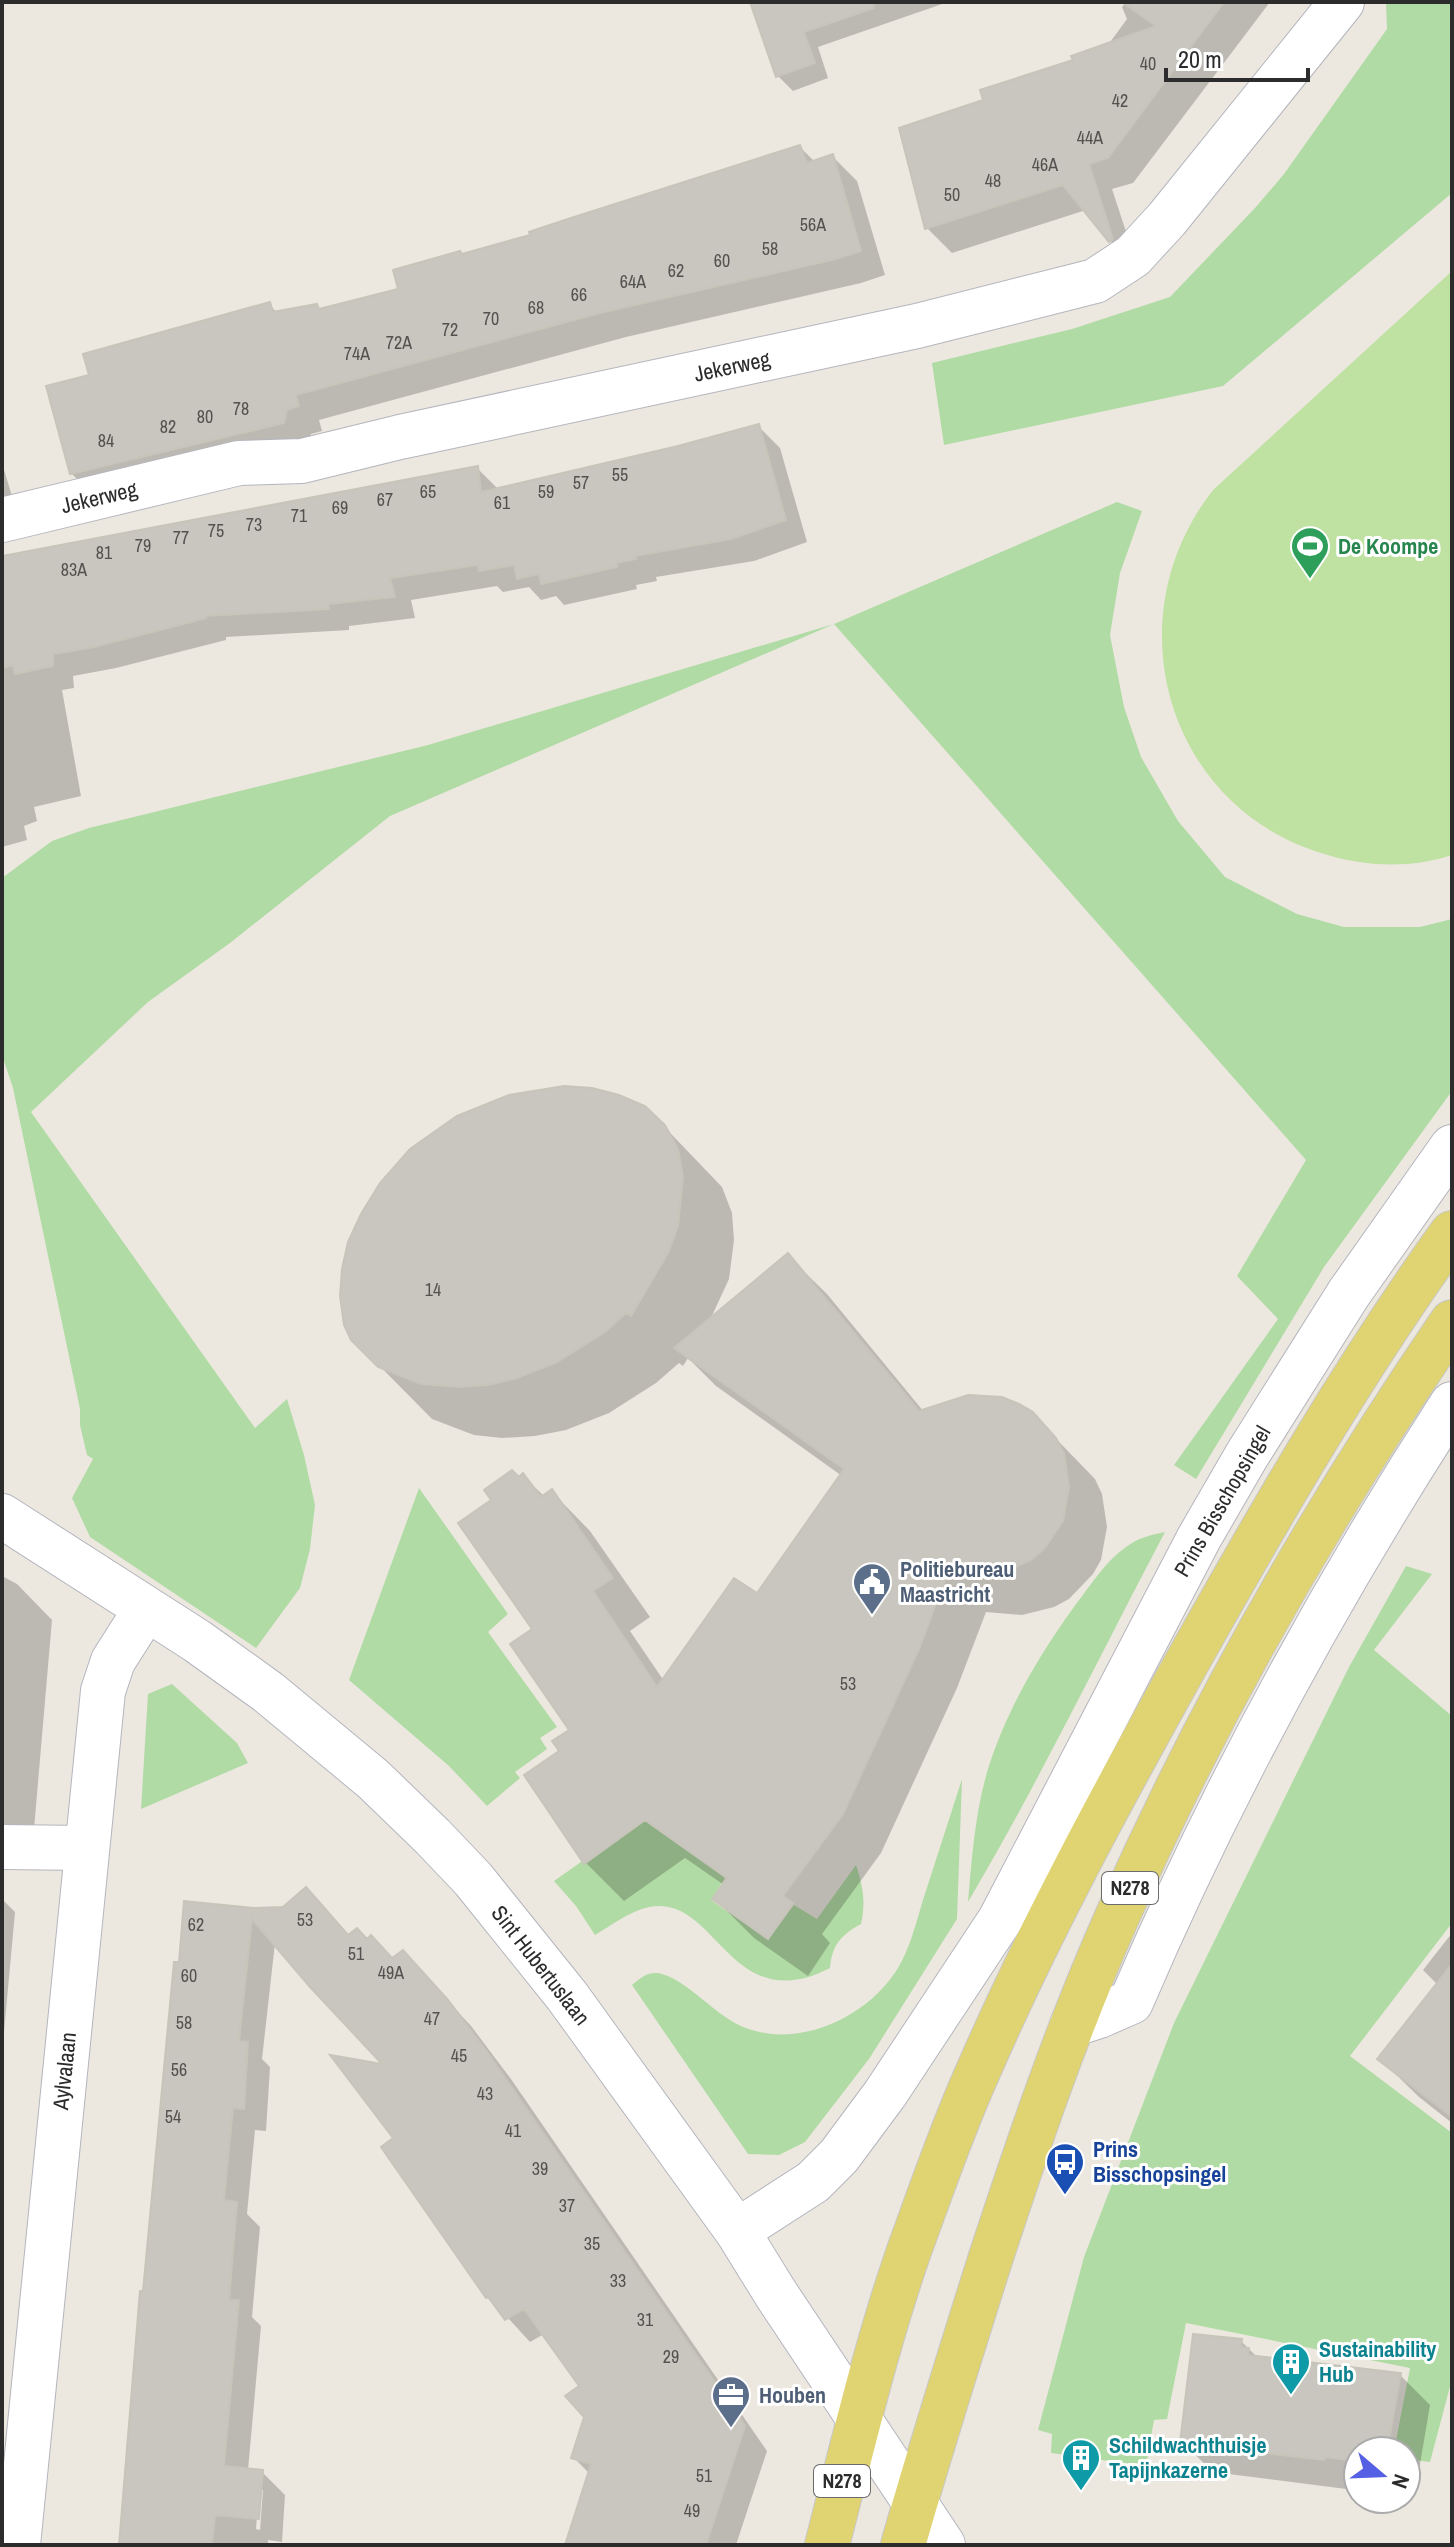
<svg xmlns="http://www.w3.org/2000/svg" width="1454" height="2547" viewBox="0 0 1454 2547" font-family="'Archivo Narrow',sans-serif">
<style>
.green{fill:#b1dba4}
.pitch{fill:#bfe1a1}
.shadow{fill:#0003;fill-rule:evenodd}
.building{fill:#c8c6be;stroke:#c7c4ba;stroke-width:2}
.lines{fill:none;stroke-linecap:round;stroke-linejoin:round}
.minor-casing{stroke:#b4b5be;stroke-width:46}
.primary-casing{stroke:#c8c8c8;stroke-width:46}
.minor{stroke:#fff;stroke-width:44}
.primary{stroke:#e0d371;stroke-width:44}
.labels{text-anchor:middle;stroke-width:6;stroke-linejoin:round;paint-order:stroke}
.number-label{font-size:18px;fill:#535250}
.shield{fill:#fff;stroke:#6b6b6b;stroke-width:2}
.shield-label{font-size:20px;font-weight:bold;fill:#2c2c2c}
.street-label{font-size:22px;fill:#2c2c2c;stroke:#fff}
.leisure-label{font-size:22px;font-weight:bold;fill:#27864d;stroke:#fff;text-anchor:start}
.service-label{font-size:22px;font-weight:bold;fill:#4e5e75;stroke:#fff;text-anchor:start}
.transit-label{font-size:22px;font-weight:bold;fill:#164399;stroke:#fff;text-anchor:start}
.culture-label{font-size:22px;font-weight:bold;fill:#0d838f;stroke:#fff;text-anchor:start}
</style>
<rect width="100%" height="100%" fill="#ece8e0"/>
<path class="green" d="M1386,2H1452V193L1223,386L944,445L932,363L1072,329L1170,297L1255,208L1284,174L1387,29Z
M1117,502L1142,511L1120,573L1110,635L1124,707L1141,757L1178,821L1225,877L1297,914L1344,927H1420L1452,919V1091L1324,1267L1196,1479L1174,1465L1278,1319L1237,1276L1306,1160L834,624L390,816L230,943L148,1002L31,1112L255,1428L287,1399L304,1455L315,1505L310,1549L300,1588L256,1648L90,1537L72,1498L93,1459L87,1455L80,1425V1409L13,1088L2,1055V878L52,841L89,828L428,745L834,624Z
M419,1488L508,1614L488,1632L557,1727L540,1738L547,1749L515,1772L520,1778L487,1806L449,1766L349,1680Z
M1165,1532C1100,1655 1039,1782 968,1902C972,1857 975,1812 988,1769C1008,1705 1045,1645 1085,1592C1097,1576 1109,1559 1126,1547C1138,1538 1150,1535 1165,1532Z
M1406,1566L1432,1574L1374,1650L1452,1716V1923L1350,2056L1452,2133V2379L1430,2462L1406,2459V2451H1394L1410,2368L1186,2323L1167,2419L1154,2420L1146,2466L1051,2453L1052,2434L1038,2430L1084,2257L1174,2023L1349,1667Z
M172,1684L237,1743L248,1763L141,1809L148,1694Z
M962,1779L957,1919L869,2059L805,2142L779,2155L748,2154L632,1985C640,1978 647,1972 658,1973C684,1978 711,2010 735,2023C791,2053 866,2020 898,1968C910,1948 916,1923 923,1900C936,1860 949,1819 962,1779Z
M642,1819L725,1878L711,1900L768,1940L794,1905L817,1919L856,1865C863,1886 866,1902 861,1924C841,1935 832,1945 830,1968C729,2020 717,1893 649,1907C630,1911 612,1925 595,1935L576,1906L554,1881Z"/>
<path class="pitch" d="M1452,271V855C1413,868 1370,867 1331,856C1168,813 1111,620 1213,490Z"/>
<path class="shadow" d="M753,2H948L818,47L828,78L793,91L778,76Z
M1126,2H1270L1133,183L1112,189L1137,265L1110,241L1086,210L952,253L927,228L985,101L1108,45L1127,19L1122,7Z
M800,147L815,162L832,156L857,181L885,275L861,283L626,337L319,420L322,431L311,434L309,448L96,498L71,473L92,376L269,305L278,313L317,306L321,310L400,290L463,256L533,236Z
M758,426L780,448L807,542L754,561L656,577L657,581L636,585L637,589L564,605L556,596L541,600L529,587L503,592L497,586L411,600L415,618L349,626V630L226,637V640L116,668L73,676L74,688L62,690L81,796L34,807L37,821L24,826L27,840L2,847V593L477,468L499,490L679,448Z
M2,463L18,516L2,519Z
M652,1114L722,1187L732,1213L734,1240L729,1279L710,1320L788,1256L827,1294L924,1412L1032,1414L1095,1479L1102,1494L1107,1527L1101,1560L1093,1574L1069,1599L1054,1607L1022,1615L986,1612L957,1688L881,1853L822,1934L830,1943L808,1976L754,1938L715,1899L724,1885L685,1858L624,1901L585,1862L562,1751L572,1730L534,1629L519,1479L523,1476L545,1497L552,1492L590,1531L650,1617L630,1631L664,1681L757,1596L842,1476L716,1386L688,1358L683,1366L679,1363L656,1383L609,1413L566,1430L535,1436L502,1438L474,1435L432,1419L353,1339Z
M2,1576L17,1584L52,1620L34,1829L2,1840Z
M306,1889L350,1936L425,1976L471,2026L511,2079L767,2451L736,2545H567L590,2474L573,2457L586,2417L582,2387L544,2334L530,2342L498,2307L396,2138L388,2067L275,1943L262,2059L270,2067L266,2131L255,2130L247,2214L260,2227L252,2317L261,2326L248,2470L262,2472L285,2495L282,2542L268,2540V2545H121L145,2293L181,1964L254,1910L284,1909ZM259,2490H263L260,2530L256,2529Z
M2,1899L15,1912L2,2054Z
M1452,1933V2123L1419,2097L1380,2059L1438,1985L1423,1970Z
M1241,2341L1258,2358L1400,2375L1430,2405L1415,2494L1406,2493V2451H1358V2487L1354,2490L1213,2472L1182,2442Z"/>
<path class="building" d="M750,2H873L874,8L804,32L815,63L776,77Z
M1122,2H1224L1108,158L1089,164L1113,239L1109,242L1063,185L925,229L899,128L983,100L980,90L1073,60L1071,56L1156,26Z
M800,145L807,163L833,154L861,251L836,259L600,313L296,395L299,406L287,410L284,423L70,474L46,386L89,375L83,354L270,302L273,312L317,304L319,309L398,289L393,270L460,251L462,254L530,235L529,232L571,218Z
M759,424L786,520L731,539L635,556L636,559L616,563L617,567L541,584L539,574L517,579L514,565L479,571L478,565L390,578L395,597L328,604L329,609L205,616L206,618L94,647L53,654V666L15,674L13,665L2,668V556L478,466L481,492L678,446Z
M564,1086L592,1088L619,1095L645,1106L665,1125L678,1149L683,1177L678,1226L668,1253L631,1316L626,1313L605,1332L557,1362L514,1379L487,1385L459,1387L421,1384L378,1367L351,1340L344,1325L340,1296L342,1269L348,1242L361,1214L380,1183L410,1149L457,1116L509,1095Z
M788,1253L919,1411L968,1395L1002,1397L1019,1404L1033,1412L1056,1438L1064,1453L1069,1487L1063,1521L1044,1549L1031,1560L999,1574L982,1577L947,1574L919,1649L843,1814L783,1896L793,1903L768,1939L712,1899L727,1878L645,1820L584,1864L524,1775L559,1751L552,1741L569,1730L510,1644L532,1629L458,1523L491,1500L484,1490L512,1470L519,1477L523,1473L541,1497L552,1489L613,1578L593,1591L657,1687L734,1578L757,1593L844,1469L674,1348Z
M306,1887L348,1935L357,1928L367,1939L371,1935L392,1958L403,1950L448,2000L488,2053L745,2426L706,2545H565L591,2464L571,2458L584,2417L565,2396L579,2386L524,2309L505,2320L488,2297L486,2298L381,2147L393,2138L330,2055L382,2064L310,1987L252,1919L239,2041L248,2042L244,2109L233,2108L224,2200L237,2202L229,2300H239L224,2466L263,2470L259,2519L215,2515L212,2545H119L140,2291H143L174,1962H179L184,1901L254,1908L283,1907Z
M1452,1964V2117L1377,2059Z
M1193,2334L1242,2339L1241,2347L1249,2348L1248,2355L1401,2373L1387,2451H1358V2461L1325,2457L1324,2460L1180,2443Z"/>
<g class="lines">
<defs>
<path id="minor" d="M2,520L239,463L302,461L400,437L917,326L1095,281L1133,256L1167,219L1342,2
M2,1516L197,1641L268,1692L373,1779L433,1837L473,1879L567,1996L737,2231L776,2294L943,2545
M2,1847L86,1848
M1072,2025L1099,2016L1131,2002C1220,1794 1329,1594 1452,1404
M737,2231L813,2182L839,2156L885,2094L1000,1920L1199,1538L1247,1455L1349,1293L1452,1147
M18,2545L103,1691L113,1661L146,1609"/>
<path id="primary" d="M827,2545C853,2445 876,2345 910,2248C931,2191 951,2132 976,2076C1037,1935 1111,1799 1186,1664C1269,1516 1353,1370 1452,1233
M903,2545C930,2450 960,2355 990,2260C1028,2144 1067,2029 1117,1917C1209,1709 1324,1509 1452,1322"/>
</defs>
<use href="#minor" class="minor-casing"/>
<use href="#primary" class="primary-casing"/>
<use href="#minor" class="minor"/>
<use href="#primary" class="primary"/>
</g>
<defs>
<symbol id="stadium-pin" viewBox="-11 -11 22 30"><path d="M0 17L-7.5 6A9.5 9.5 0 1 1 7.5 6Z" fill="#2e9e5b" stroke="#fff"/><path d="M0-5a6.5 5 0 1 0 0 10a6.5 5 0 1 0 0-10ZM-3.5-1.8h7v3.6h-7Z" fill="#fff"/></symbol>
<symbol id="civic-pin" viewBox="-11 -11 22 30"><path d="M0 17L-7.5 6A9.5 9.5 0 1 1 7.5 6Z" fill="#5c6f8a" stroke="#fff"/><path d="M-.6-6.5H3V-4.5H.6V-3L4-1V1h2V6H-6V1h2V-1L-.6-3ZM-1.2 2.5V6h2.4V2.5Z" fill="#fff"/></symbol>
<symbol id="bus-pin" viewBox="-11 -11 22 30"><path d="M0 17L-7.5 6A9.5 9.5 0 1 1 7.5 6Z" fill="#1a4fb4" stroke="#fff"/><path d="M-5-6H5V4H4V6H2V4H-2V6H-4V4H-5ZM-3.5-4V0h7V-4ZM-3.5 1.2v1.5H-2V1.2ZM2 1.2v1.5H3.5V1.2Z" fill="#fff"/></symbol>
<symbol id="building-pin" viewBox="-11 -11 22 30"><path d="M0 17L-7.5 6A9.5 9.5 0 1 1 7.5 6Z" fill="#0f9aa8" stroke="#fff"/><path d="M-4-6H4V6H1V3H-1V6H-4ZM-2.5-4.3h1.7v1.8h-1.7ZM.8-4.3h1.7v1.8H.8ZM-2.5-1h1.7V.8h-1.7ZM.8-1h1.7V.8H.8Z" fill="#fff"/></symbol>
<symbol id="office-pin" viewBox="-11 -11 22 30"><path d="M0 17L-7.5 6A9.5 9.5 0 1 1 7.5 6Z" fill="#5c6f8a" stroke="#fff"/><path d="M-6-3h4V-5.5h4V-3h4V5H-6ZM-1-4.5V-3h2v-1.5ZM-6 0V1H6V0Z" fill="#fff"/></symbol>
</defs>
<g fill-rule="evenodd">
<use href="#stadium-pin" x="1288" y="524" width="44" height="60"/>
<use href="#civic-pin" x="850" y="1560" width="44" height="60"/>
<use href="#bus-pin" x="1043" y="2140" width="44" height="60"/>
<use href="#building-pin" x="1269" y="2340" width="44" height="60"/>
<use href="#office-pin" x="709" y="2373" width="44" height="60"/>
<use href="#building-pin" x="1059" y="2436" width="44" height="60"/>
</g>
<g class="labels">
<g class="number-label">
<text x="1148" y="70">40</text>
<text x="1120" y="107">42</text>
<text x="1090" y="144">44A</text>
<text x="1045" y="171">46A</text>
<text x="993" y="187">48</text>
<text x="952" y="201">50</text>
<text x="813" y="231">56A</text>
<text x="770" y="255">58</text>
<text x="722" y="267">60</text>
<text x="676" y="277">62</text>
<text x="633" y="288">64A</text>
<text x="579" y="301">66</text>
<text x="536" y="314">68</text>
<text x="491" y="325">70</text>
<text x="450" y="336">72</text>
<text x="399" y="349">72A</text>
<text x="357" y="360">74A</text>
<text x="241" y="415">78</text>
<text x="205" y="423">80</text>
<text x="168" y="433">82</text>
<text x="106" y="447">84</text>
<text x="620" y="481">55</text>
<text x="581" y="489">57</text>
<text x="428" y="498">65</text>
<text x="546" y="498">59</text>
<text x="385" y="506">67</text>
<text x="502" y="509">61</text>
<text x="340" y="514">69</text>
<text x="299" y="522">71</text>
<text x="254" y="531">73</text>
<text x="216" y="537">75</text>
<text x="181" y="544">77</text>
<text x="143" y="552">79</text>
<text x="104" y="559">81</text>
<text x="74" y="576">83A</text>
<text x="433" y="1296">14</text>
<text x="848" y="1690">53</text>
<text x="305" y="1926">53</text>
<text x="196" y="1931">62</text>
<text x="356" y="1960">51</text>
<text x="391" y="1979">49A</text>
<text x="189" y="1982">60</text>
<text x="432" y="2025">47</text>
<text x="184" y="2029">58</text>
<text x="459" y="2062">45</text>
<text x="179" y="2076">56</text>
<text x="485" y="2100">43</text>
<text x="173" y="2123">54</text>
<text x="513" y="2137">41</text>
<text x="540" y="2175">39</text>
<text x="567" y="2212">37</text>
<text x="592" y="2250">35</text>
<text x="618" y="2287">33</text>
<text x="645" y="2326">31</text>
<text x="671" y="2363">29</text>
<text x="704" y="2482">51</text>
<text x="692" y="2517">49</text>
</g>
<g class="shield">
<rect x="1102" y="1872" width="56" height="32" rx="6"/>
<rect x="814" y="2465" width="56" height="32" rx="6"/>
</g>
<g class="shield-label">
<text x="1130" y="1895">N278</text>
<text x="842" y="2488">N278</text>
</g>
<g class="street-label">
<text transform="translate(732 366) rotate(-12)" y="8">Jekerweg</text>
<text transform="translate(99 497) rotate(-13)" y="8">Jekerweg</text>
<text transform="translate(1222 1501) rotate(-60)" y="8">Prins Bisschopsingel</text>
<text transform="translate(541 1965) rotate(52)" y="8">Sint Hubertuslaan</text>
<text transform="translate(64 2071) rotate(-84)" y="8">Aylvalaan</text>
</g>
<g class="leisure-label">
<text x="1338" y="554">De Koompe</text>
</g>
<g class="service-label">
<text x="900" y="1577">Politiebureau<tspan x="900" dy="25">Maastricht</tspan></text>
<text x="759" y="2403">Houben</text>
</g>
<g class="transit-label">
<text x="1093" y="2157">Prins<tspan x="1093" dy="25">Bisschopsingel</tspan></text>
</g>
<g class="culture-label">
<text x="1319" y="2357">Sustainability<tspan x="1319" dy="25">Hub</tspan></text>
<text x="1109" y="2453">Schildwachthuisje<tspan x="1109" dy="25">Tapijnkazerne</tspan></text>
</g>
</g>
<rect width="1454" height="2547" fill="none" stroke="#2c2c2c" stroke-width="8"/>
<g transform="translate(1382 2475) rotate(109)"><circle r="38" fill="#ffffff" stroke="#ababab" stroke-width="2"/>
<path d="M0-6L14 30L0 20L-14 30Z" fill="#5560e4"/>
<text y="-12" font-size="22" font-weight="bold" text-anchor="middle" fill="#2c2c2c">N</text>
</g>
<path d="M1166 68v12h142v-12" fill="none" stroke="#2c2c2c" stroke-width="4"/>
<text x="1178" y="68" font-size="24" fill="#2c2c2c" stroke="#ffffff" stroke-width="6" paint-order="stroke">20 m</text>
</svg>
